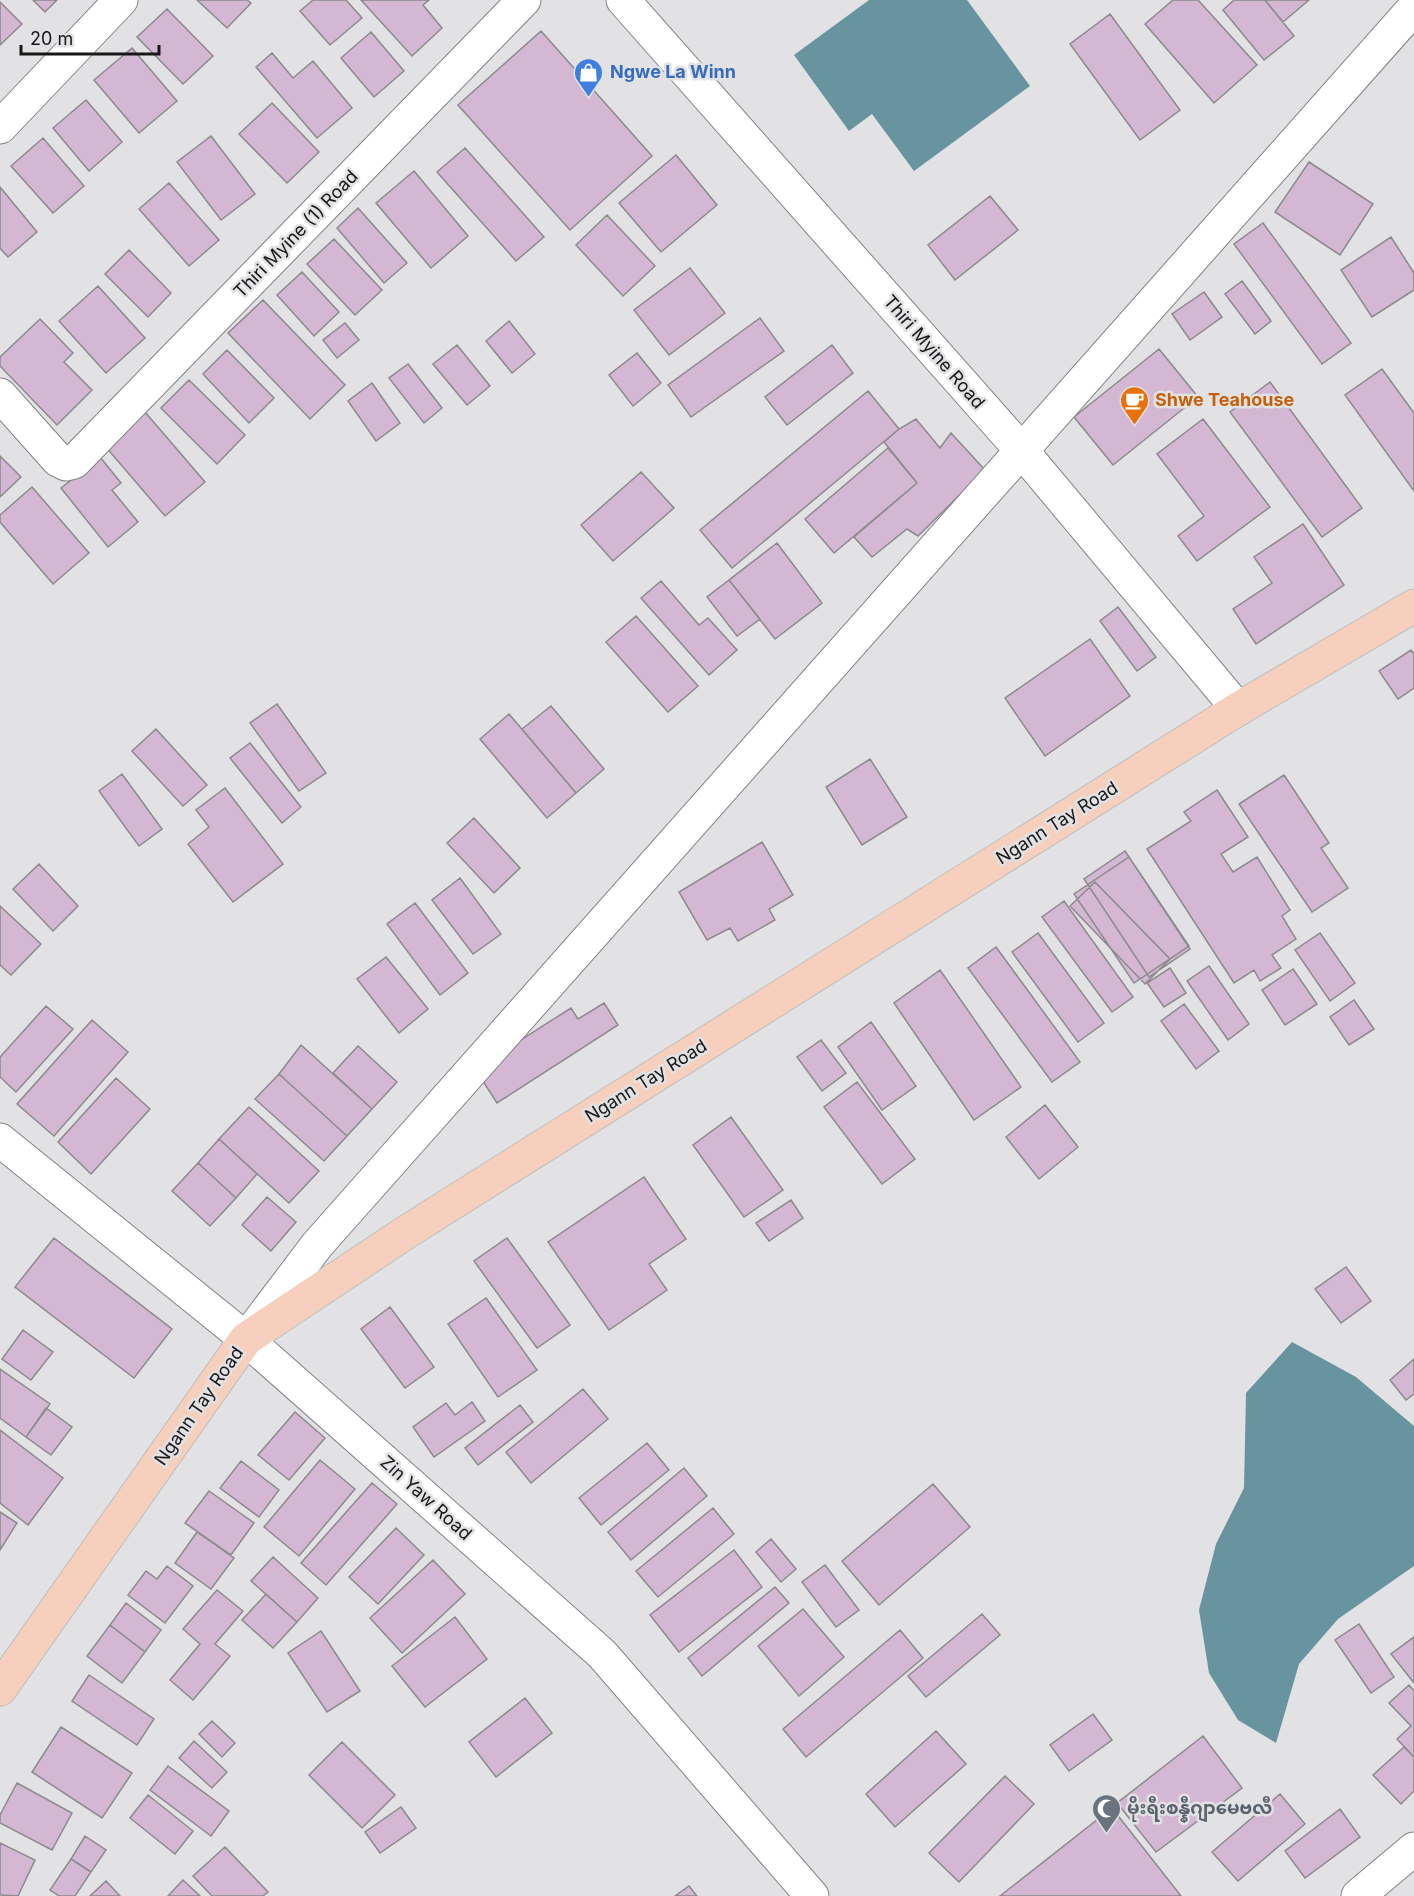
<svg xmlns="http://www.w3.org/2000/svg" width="1414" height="1896" viewBox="0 0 1414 1896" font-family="Inter,'Noto Sans Myanmar',sans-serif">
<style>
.water{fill:#67949e}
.building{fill:#d3b7d3;stroke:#8c8a8c;stroke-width:1.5}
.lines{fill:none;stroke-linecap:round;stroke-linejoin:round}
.minor-casing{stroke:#828385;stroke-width:35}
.major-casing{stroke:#bebebe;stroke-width:35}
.minor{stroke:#fff;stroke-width:33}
.major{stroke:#f7d0bd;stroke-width:33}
.labels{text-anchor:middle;stroke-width:5;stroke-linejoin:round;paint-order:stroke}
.shop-label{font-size:18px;font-weight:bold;fill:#366cbe;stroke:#e2e2e5;text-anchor:start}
.street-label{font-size:18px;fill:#171718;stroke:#e2e2e5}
.food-label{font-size:18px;font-weight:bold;fill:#c56008;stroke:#e2e2e5;text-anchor:start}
.worship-label{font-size:18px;font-weight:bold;fill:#5b616d;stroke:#e2e2e5;text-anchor:start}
</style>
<rect width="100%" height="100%" fill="#e2e2e5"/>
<path class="water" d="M869,0H967L1030,86L914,171L872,114L849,131L794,55Z
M1292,1342L1356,1377L1414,1426V1566L1338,1619L1299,1664L1276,1743L1238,1720L1209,1673L1199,1610L1216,1544L1244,1488L1246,1393Z"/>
<path class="building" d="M33,0H57L45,12Z
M197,0H247L251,3L227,28Z
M313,0H346L362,18L330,45L300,11Z
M361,0H429L423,5L442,28L412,56Z
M1173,0H1198L1257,65L1214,103L1145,24Z
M1234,0H1265L1294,36L1264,60L1223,10Z
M1265,0H1309L1283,22Z
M0,2L22,24L0,45Z
M167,9L213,56L183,84L137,37Z
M1110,14L1180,110L1140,140L1070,44Z
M541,31L652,156L570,230L458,105Z
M371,32L404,71L374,97L341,58Z
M132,48L177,101L139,133L94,80Z
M272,53L293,78L313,61L352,108L317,138L256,67Z
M86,100L122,142L89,171L53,128Z
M272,103L319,152L287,183L239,134Z
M211,136L255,194L221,220L177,162Z
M43,138L84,186L53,213L11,166Z
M465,148L544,237L516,261L437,172Z
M676,155L717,205L661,252L619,203Z
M1309,162L1373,204L1340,255L1275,212Z
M414,171L468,236L431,268L376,203Z
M169,183L219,240L189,266L139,209Z
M0,187L37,232L8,257L0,248Z
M990,196L1018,230L955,280L928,245Z
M358,208L407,263L384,283L337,228Z
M607,215L655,266L623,296L576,245Z
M1263,223L1351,343L1322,364L1234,244Z
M1391,237L1414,273V290L1372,317L1341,270Z
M334,239L382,290L355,315L307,264Z
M129,250L171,293L148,317L105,274Z
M690,268L725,313L669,355L634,310Z
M302,272L339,312L314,336L277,295Z
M1242,281L1271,321L1255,334L1225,294Z
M98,286L145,338L106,373L59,321Z
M1204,292L1222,317L1190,340L1172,314Z
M263,300L345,385L310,419L228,333Z
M760,318L784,351L691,417L668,385Z
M40,319L73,353L64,362L92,390L57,425L0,366V357Z
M509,321L535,354L512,373L486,341Z
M345,323L359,340L337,358L323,340Z
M457,345L490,386L467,405L433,364Z
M832,345L853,373L787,425L765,397Z
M1159,349L1198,397L1113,465L1074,417Z
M227,350L274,398L249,423L203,374Z
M637,353L661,383L633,406L609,375Z
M408,364L442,408L424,423L389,378Z
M1382,369L1414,413V491L1345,395Z
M189,380L245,435L217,464L161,408Z
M1270,382L1362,508L1322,537L1230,412Z
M372,383L400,423L376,441L348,401Z
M868,391L899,429L732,568L700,530Z
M145,412L205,482L165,516L105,446Z
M916,419L940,448L951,433L985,470L918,536L907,529L872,557L854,537L917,483L884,442L899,429Z
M1203,419L1270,507L1197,561L1178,536L1204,516L1157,454Z
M888,448L917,483L834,553L805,519Z
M0,456L21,477L0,497Z
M100,457L121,483L112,490L138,522L108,547L61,488Z
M641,472L674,508L613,561L581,525Z
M32,487L89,553L53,584L0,522V515Z
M1303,524L1344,585L1256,644L1233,609L1272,583L1254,557Z
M777,543L822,603L775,639L729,580Z
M729,580L760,619L737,636L707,597Z
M661,581L699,625L708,618L737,650L709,675L641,598Z
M1118,607L1156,657L1137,671L1100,621Z
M636,616L698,686L668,712L606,642Z
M1090,639L1130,696L1045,756L1005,698Z
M1411,650L1414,654V688L1398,699L1379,671Z
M277,704L326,773L299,791L250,723Z
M551,706L604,769L576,793L522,729Z
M509,714L576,793L547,818L480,739Z
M156,729L207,785L183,806L132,751Z
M250,743L301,807L282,823L230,758Z
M870,759L907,817L862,845L826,787Z
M122,774L162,829L139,846L99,791Z
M1284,775L1329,843L1321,848L1348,888L1312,912L1239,804Z
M225,788L283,864L233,902L188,844L209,827L196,810Z
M1217,790L1248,837L1221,854L1233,872L1257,857L1290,910L1282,916L1296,939L1272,955L1281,968L1260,981L1254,970L1234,983L1147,849L1191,821L1184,812Z
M474,818L520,868L494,893L447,843Z
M762,842L793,895L769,909L775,920L738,941L730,928L707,940L679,892Z
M1125,851L1190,949L1149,977L1084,879Z
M1129,857L1189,946L1134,983L1074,894Z
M39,864L78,906L53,931L13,889Z
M460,878L501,934L473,954L432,900Z
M1095,882L1170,959L1145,984L1070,906Z
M1064,901L1133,997L1112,1012L1042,917Z
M415,903L468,973L440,995L387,924Z
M0,906L41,944L11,975L0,965Z
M1038,933L1104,1023L1078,1042L1012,952Z
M1320,933L1355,983L1330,1001L1295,950Z
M996,947L1080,1062L1052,1082L968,968Z
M386,957L428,1009L399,1033L357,979Z
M1209,966L1249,1024L1228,1040L1187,981Z
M1170,968L1186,993L1164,1007L1147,983Z
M1293,969L1317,1004L1285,1025L1262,990Z
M940,970L1021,1087L974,1120L894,1003Z
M1354,1000L1374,1029L1349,1045L1330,1017Z
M604,1003L618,1025L497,1103L475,1069L571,1008L578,1019Z
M1184,1004L1219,1051L1196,1069L1161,1021Z
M46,1006L73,1029L16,1092L0,1077V1057Z
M92,1020L128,1052L54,1136L17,1104Z
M871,1022L916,1086L882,1110L838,1047Z
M821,1040L846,1073L822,1091L797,1057Z
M301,1045L372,1109L347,1136L279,1074Z
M358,1046L397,1082L372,1109L333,1073Z
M279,1074L347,1136L324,1161L255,1099Z
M116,1078L150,1109L91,1174L58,1142Z
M857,1082L915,1159L882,1184L824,1107Z
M1045,1105L1078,1147L1039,1179L1006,1137Z
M249,1107L319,1171L289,1203L219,1139Z
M731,1117L783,1190L744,1217L693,1145Z
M219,1139L257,1174L236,1198L198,1163Z
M198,1163L236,1198L210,1226L172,1191Z
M644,1177L686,1239L649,1264L667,1290L609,1330L548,1242Z
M267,1197L296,1222L271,1251L242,1225Z
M791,1200L803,1218L769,1241L756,1223Z
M54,1238L172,1329L134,1378L15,1287Z
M507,1238L570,1325L537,1348L474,1261Z
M1346,1267L1371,1301L1341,1323L1315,1289Z
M486,1298L537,1370L498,1397L448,1324Z
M390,1307L434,1367L405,1388L361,1329Z
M23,1330L53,1352L31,1380L2,1359Z
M1414,1359V1394L1406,1400L1390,1380Z
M0,1369L50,1404L26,1437L0,1418Z
M583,1389L608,1419L531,1483L506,1452Z
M472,1402L485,1421L434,1457L413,1427L446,1403L455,1415Z
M520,1405L533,1422L478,1465L465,1448Z
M46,1408L72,1427L51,1455L26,1437Z
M295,1412L325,1438L289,1480L258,1455Z
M0,1430L63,1478L28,1525L0,1503Z
M647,1443L669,1470L601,1525L579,1498Z
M320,1460L355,1489L299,1556L264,1527Z
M241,1461L279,1490L259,1517L220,1488Z
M684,1468L707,1496L631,1560L608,1532Z
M372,1483L397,1504L326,1585L301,1563Z
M933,1484L970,1527L879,1605L842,1561Z
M209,1491L254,1523L231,1555L185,1523Z
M713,1508L734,1534L658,1597L636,1571Z
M0,1512L17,1523L0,1550Z
M396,1528L424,1555L378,1604L349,1577Z
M197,1532L234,1558L211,1589L175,1563Z
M771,1539L796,1569L781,1582L756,1552Z
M734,1550L762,1587L679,1652L650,1615Z
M273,1557L318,1598L297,1622L251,1581Z
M433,1560L465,1594L402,1653L370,1618Z
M825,1565L859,1610L836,1627L802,1582Z
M167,1566L193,1586L165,1623L128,1595L146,1571L157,1579Z
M775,1587L789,1603L702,1676L688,1658Z
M217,1590L243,1611L215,1644L230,1656L193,1700L170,1680L200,1644L183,1629Z
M266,1594L297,1622L273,1648L242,1620Z
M126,1603L161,1630L145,1652L110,1625Z
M803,1609L844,1657L799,1696L758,1646Z
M982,1614L1000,1635L926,1697L908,1676Z
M455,1617L487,1659L425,1707L392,1666Z
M1359,1624L1394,1677L1371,1693L1335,1640Z
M110,1625L145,1652L122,1683L87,1656Z
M900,1630L923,1658L806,1757L783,1729Z
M321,1631L360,1691L327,1712L288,1653Z
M1414,1637V1683L1391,1654Z
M89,1675L154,1719L137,1745L72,1701Z
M1409,1685L1414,1691V1757L1397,1739L1411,1726L1389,1703Z
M525,1698L552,1733L496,1777L469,1742Z
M1093,1714L1112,1740L1069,1771L1050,1745Z
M212,1721L235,1743L222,1757L199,1734Z
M61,1727L132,1773L102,1818L32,1772Z
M936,1731L966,1764L895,1827L866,1794Z
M1203,1736L1242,1788L1156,1852L1117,1803Z
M194,1741L227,1772L212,1788L179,1758Z
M342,1742L395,1795L362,1828L309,1775Z
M1404,1747L1414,1757V1791L1401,1804L1373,1775Z
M168,1766L229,1811L211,1836L150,1790Z
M1005,1776L1034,1804L959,1882L929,1853Z
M17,1783L72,1813L52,1850L0,1823V1815Z
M1280,1794L1305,1824L1238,1881L1212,1852Z
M148,1795L193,1831L175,1854L130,1818Z
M401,1807L416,1828L380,1853L365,1832Z
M1112,1808L1181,1896H1000Z
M1340,1809L1360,1837L1305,1878L1285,1851Z
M85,1836L106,1850L91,1872L71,1859Z
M0,1843L35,1860L18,1896L0,1895Z
M225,1847L268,1892L263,1896H212L193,1876Z
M71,1859L91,1872L75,1896H59L50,1890Z
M183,1880L200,1896H168Z
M106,1881L120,1896H90Z
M689,1886L697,1896H675Z"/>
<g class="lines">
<defs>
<path id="minor" d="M623,0L1022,451L1238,709
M0,127L121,0
M0,395L58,460L66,464L74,462L524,0
M0,1140L246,1339L602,1654L812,1896
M249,1335L317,1245L1414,8
M1358,1896L1414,1849"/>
<path id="major" d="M0,1689L246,1339L408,1231L1238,709L1414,606"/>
</defs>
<use href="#minor" class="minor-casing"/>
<use href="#major" class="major-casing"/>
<use href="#minor" class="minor"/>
<use href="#major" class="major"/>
</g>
<defs>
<symbol id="shop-pin" viewBox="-11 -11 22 30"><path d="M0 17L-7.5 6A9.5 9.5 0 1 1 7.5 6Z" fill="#3f7fe0" stroke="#e2e2e5"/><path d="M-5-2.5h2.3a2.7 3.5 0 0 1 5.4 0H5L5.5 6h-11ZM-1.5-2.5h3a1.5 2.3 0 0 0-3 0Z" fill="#fff"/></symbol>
<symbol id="cafe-pin" viewBox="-11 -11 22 30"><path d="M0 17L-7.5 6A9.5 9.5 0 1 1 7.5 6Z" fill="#e8710a" stroke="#e2e2e5"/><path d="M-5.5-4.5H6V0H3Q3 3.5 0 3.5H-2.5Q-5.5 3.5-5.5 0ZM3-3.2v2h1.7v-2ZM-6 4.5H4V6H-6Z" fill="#fff"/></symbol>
<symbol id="mosque-pin" viewBox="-11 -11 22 30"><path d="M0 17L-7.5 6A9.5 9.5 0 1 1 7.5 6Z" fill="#6b7280" stroke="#e2e2e5"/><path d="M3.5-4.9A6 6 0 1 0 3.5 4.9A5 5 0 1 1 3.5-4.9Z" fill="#fff"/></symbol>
</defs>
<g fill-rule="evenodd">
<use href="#shop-pin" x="572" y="56" width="33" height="45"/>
<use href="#cafe-pin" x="1118" y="384" width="33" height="45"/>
<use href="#mosque-pin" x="1090" y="1792" width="33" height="45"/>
</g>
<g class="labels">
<g class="shop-label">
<text x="610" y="78">Ngwe La Winn</text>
</g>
<g class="street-label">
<text transform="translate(296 234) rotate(-46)" y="6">Thiri Myine (1) Road</text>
<text transform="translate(934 352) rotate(49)" y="6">Thiri Myine Road</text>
<text transform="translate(1057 823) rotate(-32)" y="6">Ngann Tay Road</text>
<text transform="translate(646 1081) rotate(-32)" y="6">Ngann Tay Road</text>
<text transform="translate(199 1406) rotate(-55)" y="6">Ngann Tay Road</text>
<text transform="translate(426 1498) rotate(42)" y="6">Zin Yaw Road</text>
</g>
<g class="food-label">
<text x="1155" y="406">Shwe Teahouse</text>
</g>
<g class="worship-label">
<text x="1127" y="1814">မိုးရီးစန္နီဂျာမေဗလီ</text>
</g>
</g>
<path d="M21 45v9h138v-9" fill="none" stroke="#171718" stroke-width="3"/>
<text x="30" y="45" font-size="18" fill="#171718" stroke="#e2e2e5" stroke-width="4.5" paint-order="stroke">20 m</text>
</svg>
